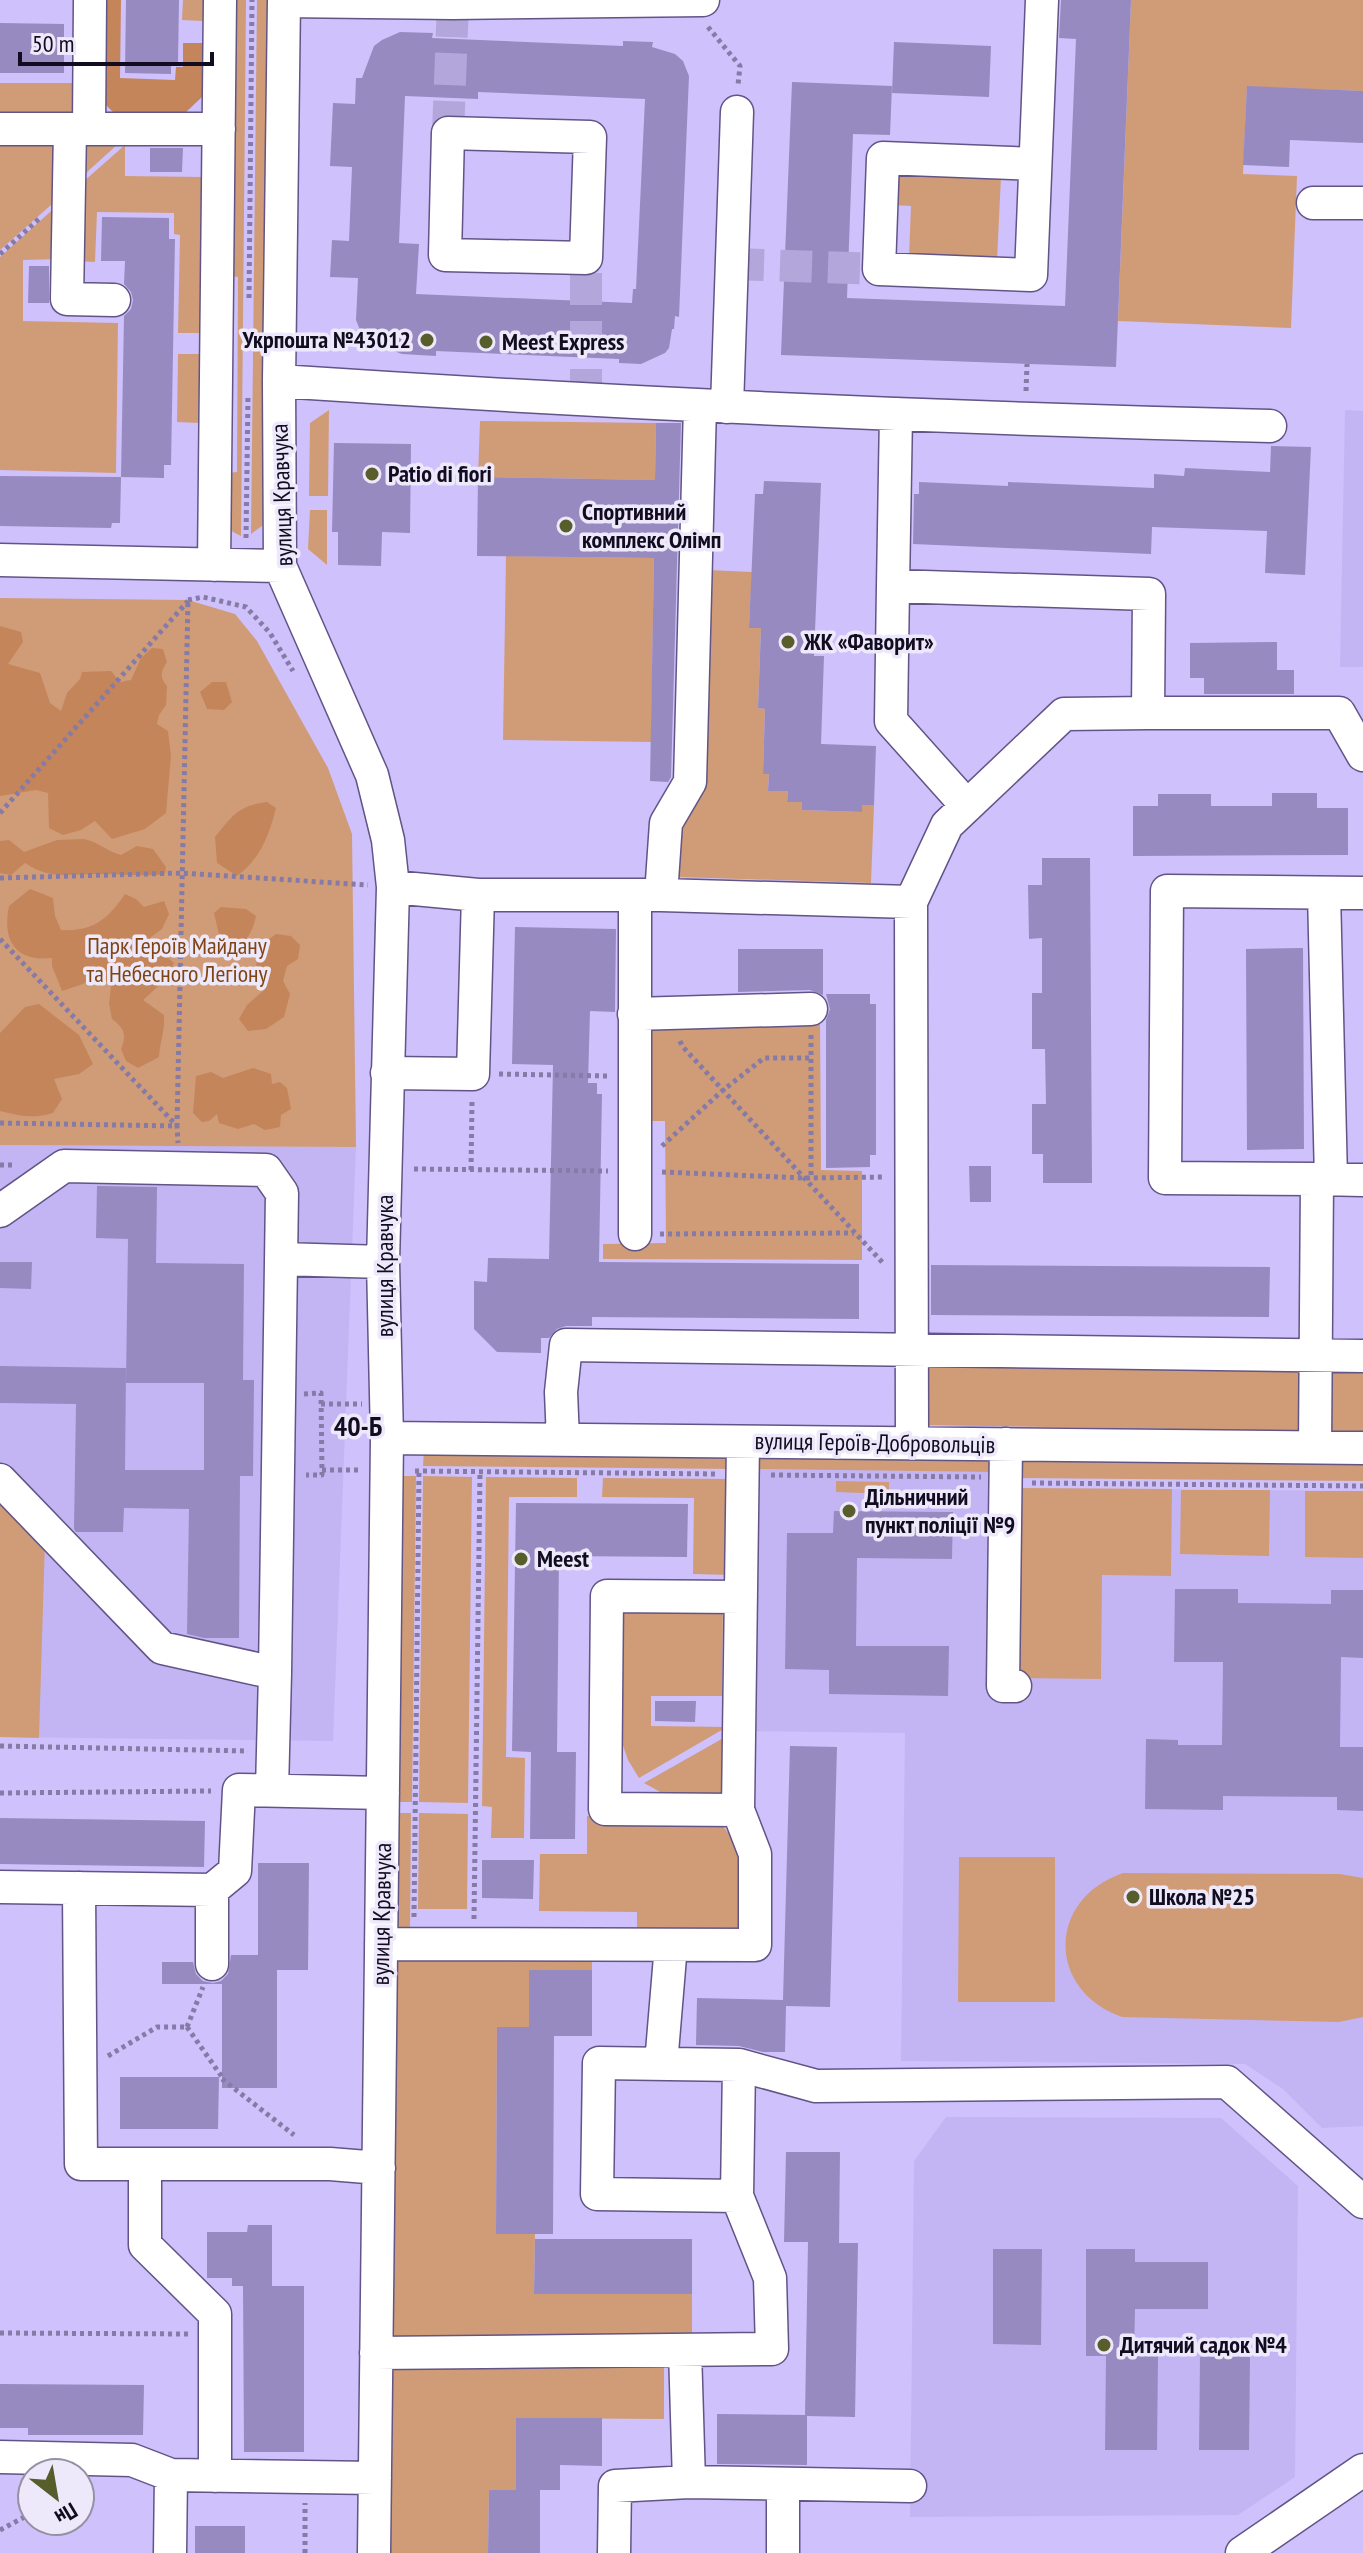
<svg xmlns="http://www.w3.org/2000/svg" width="1363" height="2553" viewBox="0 0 1363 2553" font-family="'PT Sans Narrow',sans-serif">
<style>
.built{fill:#c3b5f4}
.green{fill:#d09c78}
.forest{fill:#c4855a}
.building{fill:#978ac0;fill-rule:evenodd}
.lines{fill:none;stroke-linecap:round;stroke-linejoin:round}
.minor-tunnel{stroke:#b3a6da;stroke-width:32;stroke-dasharray:32 16;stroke-linecap:butt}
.minor-casing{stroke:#625486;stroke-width:35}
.path{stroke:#867ba6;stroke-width:5;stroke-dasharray:4 4;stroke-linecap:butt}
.minor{stroke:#fff;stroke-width:32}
.poi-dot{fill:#575d2b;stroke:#ede9fb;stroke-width:3}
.labels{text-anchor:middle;stroke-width:7;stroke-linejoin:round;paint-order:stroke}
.poi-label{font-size:24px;font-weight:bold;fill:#120c20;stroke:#ede9fb;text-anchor:start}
.street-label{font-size:24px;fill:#120c20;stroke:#ede9fb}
.park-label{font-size:24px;fill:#7f4411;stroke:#ede9fb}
.quarter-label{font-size:28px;font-weight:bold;fill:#120c20;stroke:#ede9fb}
</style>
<rect width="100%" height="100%" fill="#cfc1fb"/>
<path class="built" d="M1345,410L1363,411V667H1340Z
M0,1145L356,1147L333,1741L0,1737Z
M754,1454L1018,1456V1488L1363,1491V2126L1322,2128L1283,2089L1245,2064L901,2061L905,1733L751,1731Z
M946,2117L1221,2118L1298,2186L1295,2477L1238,2515L910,2517L914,2161Z"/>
<path class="green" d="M183,0H203V21L182,20Z
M231,0H246L241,536L233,532L228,525L227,473L237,472L238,277L228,276Z
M257,0H269L264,517L262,526L251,534Z
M1131,0H1363V91L1247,87L1243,174L1297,176L1291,328L1118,321Z
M0,83H78V112H0Z
M76,144H118L76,182Z
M0,145H60V197L0,250Z
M125,145V176L203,177L200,333H178L180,235L174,234V213L97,212L95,262L74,261L75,189Z
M895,172L1001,176L997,261L909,258L911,206L894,205Z
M60,203V259L23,260V321L118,323L116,473L0,470V257Z
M178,354H200L199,423L177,422Z
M329,410L328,496H309L310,423Z
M480,421L656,423L655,480L478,477Z
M310,510H327V565L308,549Z
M506,556L654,558L651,742L503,740Z
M708,570L752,572L749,627L761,628L758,708L765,709L763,773L769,774L768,790L788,791L787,802H802V810L862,812V805H874L871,883L678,877L680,820Z
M0,598L188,600L235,614L257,641L328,768L352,834L356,1147L0,1145Z
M820,1019L821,1170L862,1171V1260L603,1259V1244L666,1243L665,1121H643V1022Z
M925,1358L1300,1365L1299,1431L923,1425Z
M1329,1365H1363V1432H1327Z
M424,1450L732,1453V1469L423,1466Z
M754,1454L997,1456V1472L754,1469Z
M1018,1456L1363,1460V1481L1018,1478Z
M400,1476H416L412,1802H396Z
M423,1476L472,1477L468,1803L419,1802Z
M486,1477L577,1478V1497H509L506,1757L525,1758L524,1838H491L492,1807L482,1806Z
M603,1478L732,1479L731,1575L693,1574L694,1498L602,1497Z
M836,1481L889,1482V1494L836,1492Z
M1018,1488L1172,1489L1171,1576L1102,1575L1101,1679L1015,1678Z
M1181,1490H1270L1269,1556L1180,1554Z
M1305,1491H1363V1558L1305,1557Z
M0,1493L45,1540L39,1738L0,1737Z
M620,1605L723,1606L722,1696H651V1726L727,1727L639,1778L628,1760L619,1734Z
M727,1736L726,1799L671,1798L644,1783Z
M396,1813H411L410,1930L395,1929Z
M419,1813L468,1814L467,1909H418Z
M587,1816L717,1818L746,1857L745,1934L637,1933V1912L539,1911L540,1854H587Z
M959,1857H1055V2002H958Z
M1123,1873L1340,1874L1363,1878V2017L1339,2022L1122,2017C1046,1990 1047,1899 1123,1873Z
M391,1952L592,1954V1970L529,1971V2027H497L496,2234H535L534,2294H692V2339L389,2338Z
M389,2366L664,2367V2419L516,2418V2490H489L488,2553H388Z"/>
<path class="forest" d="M105,0H121L120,78L175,80L176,67H183V43H203L202,97L184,114L114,113L104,103Z
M0,626L21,632L23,642L8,664L40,673L50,703L61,711L67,693L80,679L82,672L111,671L120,682L131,680L141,658L152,648L163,649L167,662C161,671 159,677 167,686L166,705L159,715L157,724L168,731L171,756L166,813L145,829L112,839L95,821L81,830L63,835L49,828L48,793L36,790L0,796Z
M212,682H226L232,702L224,710L207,709L200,692Z
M267,802L276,808C269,836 260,859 237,876L217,863L215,837C232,816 238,806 267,802Z
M84,839C99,842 106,851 121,855L137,846L153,849L166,867L165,874C144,877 124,874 103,874C74,873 50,881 25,863L11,875L0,873V841L9,840L24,852L57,840Z
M30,889L53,898L55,916L61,930C93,932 108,919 125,894L136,899L144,907L164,901L169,914L162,929L147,940L174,963L164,981L143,1000L164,1015C165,1031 160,1041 159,1057L138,1068L126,1061L121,1049C127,1035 124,1028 112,1019L109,1003L111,987L102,979L92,978L83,984L62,991L52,966V958C15,962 2,940 9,906Z
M221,907L246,909L256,916C252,937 241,948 222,956L215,949L220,939L214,913Z
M276,934L291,936L300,945L298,959L287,966L283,981L290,994L284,1017L266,1029L248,1031L239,1019L247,1005L265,989V975L256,965L261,945Z
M39,1004L79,1035L93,1064L79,1074L54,1079L62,1099L53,1113C34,1119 19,1116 0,1111V1033L25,1007Z
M253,1068L271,1074L272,1084L280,1082L287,1088L291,1109L281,1115L280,1127L265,1130L254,1124L238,1129L219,1123L217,1114L209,1121L202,1122L193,1113L196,1076L211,1072L223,1078Z"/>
<path class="building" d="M126,0H179L178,62H171V74L125,73Z
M1061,0H1131L1116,367L781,355L792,82L892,86L890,135L853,134L847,298L1065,306L1076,39L1059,38Z
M0,23L64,24V73H0Z
M400,32L433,33L432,38L623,46V41L653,42L652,47L675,54L683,61L689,76L679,317L675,316L674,329H672L669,348L665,353L641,364L619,363V359L436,351V356L402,354L378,345L360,330L356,320L358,278L330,277L332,240L349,241L352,167L330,166L333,103L355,104L356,78H362L374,46L382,40ZM478,92L645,99L636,289H633L632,303L416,294L419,244L399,243L405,96L478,99Z
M894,42L991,46L989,97L892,93Z
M1247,86L1363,91V143L1290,140L1289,167L1243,165Z
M150,148H183L182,172H150Z
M102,217L169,218V239H175L171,465H164V478L121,477L124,316L131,309L133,300L131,292L124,284L125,261H101Z
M29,266H49V303H28Z
M656,423H681L671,777L668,782L650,781L654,558L477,556L478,477L655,480Z
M334,443L411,444L410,533L382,532L381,566L338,565V532H332Z
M1271,446L1311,447L1305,575L1265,573L1267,531L1152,527L1151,554L913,544L914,494H919V482L1008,486V482L1154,488V474L1184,476L1185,468L1270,472Z
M0,476L121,477L120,523H112L111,528L0,526Z
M764,481L821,483L814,656H824L821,744L876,746L874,805H862V812L802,810V802H787L788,791H768L769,774H763L765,709L758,708L761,628H749L755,494H763Z
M1277,642V670H1294V694H1204V678H1190V643Z
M1272,793H1317V808H1348V855L1133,856V806H1158V794H1211V806H1272Z
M1042,858H1090L1092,1183H1043V1154H1032V1104H1046L1045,1049H1032V993H1042V938L1029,939L1028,885H1042Z
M515,927L616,929L615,1012L590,1011L588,1083H597V1094H602L599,1262L859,1264V1319L592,1317V1326H566L557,1329L549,1338H541V1353L497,1352L474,1329V1281L487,1282L488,1258L549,1259L553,1065L512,1064Z
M1303,948L1304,1149L1247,1150L1246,949Z
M738,949H823V995L810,990L738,992Z
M826,994H870V1004H876V1155H870V1167L826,1168V1020L830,1009Z
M969,1166H991V1202H970Z
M97,1186L157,1187L156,1263L244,1264L243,1380H254L253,1476H240L239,1638H204L187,1634L189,1509L124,1508L123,1532H76L74,1529L76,1404L0,1403V1366L126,1368L125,1470H204V1383H126L128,1239L96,1238Z
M0,1262H32L31,1289L0,1288Z
M931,1265L1270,1267L1269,1317L931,1315Z
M516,1503L688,1504L687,1557L559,1556L557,1752H576L575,1839H530L531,1752L512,1751Z
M834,1511L953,1512L952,1559L857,1558L856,1646H949L948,1696L829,1694V1670L785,1669L787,1533H833Z
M1175,1589H1238V1603L1331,1604V1590H1363V1658L1341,1657L1340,1747H1363V1811L1337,1810V1797L1223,1796V1810L1145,1809L1146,1739L1178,1740V1745H1222L1223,1662H1174Z
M655,1701H696L695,1722L655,1721Z
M790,1746L837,1747L830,2007L786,2006L785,2052H763L739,2046L696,2045L697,1998L783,2000Z
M0,1818L205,1821L204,1867L0,1864Z
M482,1860H534L533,1899L482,1898Z
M258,1863H309L308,1970H277V2088H222V1984H162V1962H193L196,1974L203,1981L213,1983L221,1981L228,1974L231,1955H258Z
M529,1970H592V2036H554L553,2234H496L497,2027H529Z
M120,2077H219L218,2129H120Z
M786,2152H840L839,2243H858L855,2417L807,2416V2465L717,2464V2414L805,2415L808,2242H784Z
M248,2225H272V2286H304V2452H244L243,2286H232V2278H207V2232H247Z
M535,2239H692V2294H534Z
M993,2249H1042L1041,2345L993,2344Z
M1086,2249H1135V2262H1208V2309H1135L1134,2356H1158L1157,2450H1105L1106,2356H1086Z
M1200,2357H1250L1249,2450H1199Z
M0,2384L144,2385L143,2435H28V2428H0Z
M516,2418H602V2466L560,2465V2490H540V2553H488L489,2490H516Z
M195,2526H245V2553H195Z"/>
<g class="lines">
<path class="minor-tunnel" d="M448,133L453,3
M732,264L879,269
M586,401V258"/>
<defs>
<path id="minor" d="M284,0L279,381L280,566L372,775L388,840L393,887L383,1262L387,1438L374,2553
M284,1L453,3L703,0
M0,129H219
M70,129L67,299L114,300
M89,129L90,0
M448,133L590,137L586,258L445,255Z
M1035,164L883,158L879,269L1031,275L1042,0
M1313,203H1363
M279,381C609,403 939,418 1270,426
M727,407L737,112
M896,414L893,586L1149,594L1148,713H1339L1363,755
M0,560L280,566
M214,565L220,0
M893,586L891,721L967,806
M393,887L478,895H661L911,902L947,825L1064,714L1148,713
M1324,893L1331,1179
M635,895V1234
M661,895L666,823L690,782L700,406
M911,902L912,1443
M634,1014L811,1009
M387,1073L473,1074L478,895
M1317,1179L1363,1180
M0,1211L64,1166L266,1170L282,1193L275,1673L162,1648L0,1480
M281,1259L383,1262
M387,1438L1363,1448
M563,1440L561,1392L566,1345L1363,1356
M1006,1444L1003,1686H1015
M1315,1447L1317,1179L1165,1178L1167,891L1363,893
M272,1790L275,1673
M738,1810L605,1809L607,1596L741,1597
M0,1887L212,1890L235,1871L239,1790L383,1793
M79,1888L81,2164H330L379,2168
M212,1890V1964
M381,1944L755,1945V1854L738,1810L743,1442
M661,2064L671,1945
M739,2065L737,2196L597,2194L599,2063L739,2065L816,2086L1227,2082L1363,2202
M145,2164V2245L215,2314V2476
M685,2350L689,2482
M376,2353L772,2349L770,2278L737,2196
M0,2457L132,2460L171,2475L375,2478
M783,2484V2553
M170,2553L171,2475
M614,2553L615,2486L689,2482L910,2486
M1242,2553L1363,2470"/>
</defs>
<use href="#minor" class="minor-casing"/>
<path class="path" d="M708,27L740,66L738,85
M0,254L40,218
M249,298L252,0
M1026,391L1027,364
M246,538L248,396
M188,600L203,597L246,607L270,633L293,671
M0,813L188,601
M0,878L181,873L368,885
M0,939L177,1126L178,1143
M811,1035V1178
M680,1041L682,1046L883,1263
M499,1074L609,1076
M0,1123L177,1126L188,600
M662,1146L722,1091L764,1058H811
M0,1165H15
M414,1169L608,1171
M471,1170L472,1102
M662,1172L804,1178L884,1177
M660,1234L854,1233
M304,1394L321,1393L322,1475H306
M321,1404H362
M322,1470H361
M415,1471L717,1474
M771,1475L981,1477
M1032,1483L1363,1486
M0,1746L248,1751
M0,1793L211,1791
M414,1917L419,1471
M474,1919L480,1472
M187,2027L203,1987
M187,2027L222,2077
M108,2056L157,2027H187
M222,2079L294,2135
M0,2333L190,2334
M0,2530L32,2513
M305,2553V2503"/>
<use href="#minor" class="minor"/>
</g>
<g class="poi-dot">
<circle cx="427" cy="340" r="8"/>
<circle cx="486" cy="342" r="8"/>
<circle cx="372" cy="474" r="8"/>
<circle cx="566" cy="526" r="8"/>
<circle cx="788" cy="642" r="8"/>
<circle cx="849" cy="1511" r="8"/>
<circle cx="521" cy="1559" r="8"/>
<circle cx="1133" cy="1897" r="8"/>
<circle cx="1104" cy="2345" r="8"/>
</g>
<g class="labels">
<g class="poi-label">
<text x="411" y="348" text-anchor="end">Укрпошта №43012</text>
<text x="502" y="350">Meest Express</text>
<text x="388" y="482">Patio di fiori</text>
<text x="582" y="520">Спортивний<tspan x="582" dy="28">комплекс Олімп</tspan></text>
<text x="804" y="650">ЖК «Фаворит»</text>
<text x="865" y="1505">Дільничний<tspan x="865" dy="28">пункт поліції №9</tspan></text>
<text x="537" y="1567">Meest</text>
<text x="1149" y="1905">Школа №25</text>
<text x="1120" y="2353">Дитячий садок №4</text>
</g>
<g class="street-label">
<text transform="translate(282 495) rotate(-92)" y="8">вулиця Кравчука</text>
<text transform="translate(385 1266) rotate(-90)" y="8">вулиця Кравчука</text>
<text transform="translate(875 1443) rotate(1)" y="8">вулиця Героїв-Добровольців</text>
<text transform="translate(382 1914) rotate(-89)" y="8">вулиця Кравчука</text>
</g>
<g class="park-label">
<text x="177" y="954">Парк Героїв Майдану<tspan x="177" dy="28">та Небесного Легіону</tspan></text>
</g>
<g class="quarter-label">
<text x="358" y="1436">40-Б</text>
</g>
</g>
<g transform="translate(56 2497) rotate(149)"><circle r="38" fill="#ede9fb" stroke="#9591a3" stroke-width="2"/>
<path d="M0-6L14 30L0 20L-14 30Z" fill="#575d2b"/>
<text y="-12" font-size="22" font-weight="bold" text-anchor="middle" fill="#120c20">Пн</text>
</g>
<path d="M20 52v12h192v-12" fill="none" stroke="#120c20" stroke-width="4"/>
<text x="32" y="52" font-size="24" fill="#120c20" stroke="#ede9fb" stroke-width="6" paint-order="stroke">50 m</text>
</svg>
